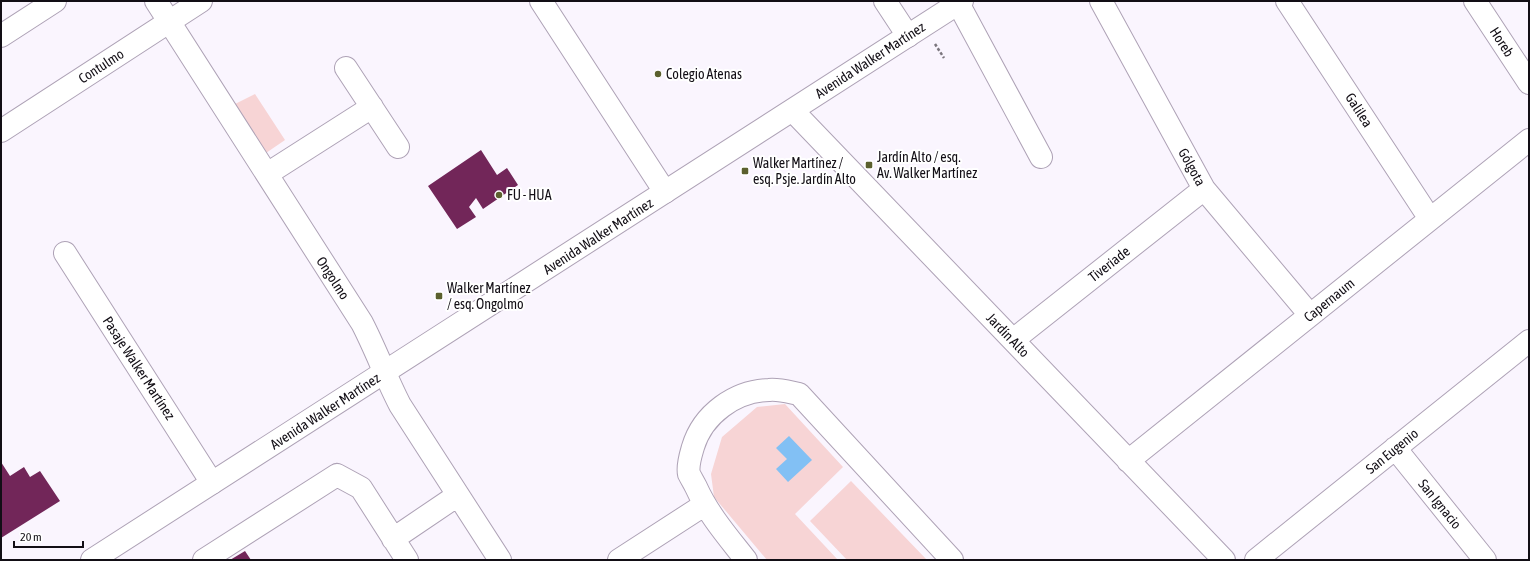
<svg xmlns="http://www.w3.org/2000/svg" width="1530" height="561" viewBox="0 0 1530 561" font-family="'Asap Condensed',sans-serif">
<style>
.green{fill:#f7d4d5}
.water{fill:#82c0f4}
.building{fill:#722659}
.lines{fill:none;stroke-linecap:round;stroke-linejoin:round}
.minor-casing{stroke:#aea2b6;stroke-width:24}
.major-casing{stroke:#aea2b6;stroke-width:24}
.path{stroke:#7b767e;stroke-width:2.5;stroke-dasharray:3 2;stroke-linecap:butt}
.minor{stroke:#fff;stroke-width:22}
.major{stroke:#fff;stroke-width:22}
.poi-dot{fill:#5b602e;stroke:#fff;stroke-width:1.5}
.labels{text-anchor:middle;stroke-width:4;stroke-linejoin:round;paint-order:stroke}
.street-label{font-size:14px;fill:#120e15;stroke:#fff}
.poi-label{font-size:14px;fill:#120e15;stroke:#fff;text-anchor:start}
</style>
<rect width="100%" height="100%" fill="#faf5fe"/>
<path class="green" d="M255,94L285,140L266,153L235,104Z
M785,404L843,467L795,514L838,560H767L714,497L711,474L722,437L757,407Z
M851,481L927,560H847L810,521Z"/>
<path class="water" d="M789,436L812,460L788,482L776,469L787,459L776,448Z"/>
<path class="building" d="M481,150L497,175L507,168L518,185L483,209L476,198L469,207L476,217L457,229L428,186Z
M1,462L10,476L24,467L30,477L40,471L60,501L1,538Z
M245,551L251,560H230Z"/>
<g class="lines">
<defs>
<path id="minor" d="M156,1L362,323C376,350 386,378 400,405L500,560
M541,1L665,192
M885,1L908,36
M1101,1L1204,189L1310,315
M1287,1L1430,219
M1475,1L1529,83
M958,3L1041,157
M1,36L55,1
M346,68L398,147
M793,111L1224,560
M1,131L201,1
M267,174L372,107
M65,253L212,483
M1013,340L1204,189
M1395,448L1485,560
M1128,461L1529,140
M393,539L458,495
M204,560L337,475L361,488L407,560
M619,560L704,505
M746,560C728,537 708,514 696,487C694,483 691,478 689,474C687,466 691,454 693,447C703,414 735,391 769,390C779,389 789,392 799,394L952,560
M1256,560L1529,341"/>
<path id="major" d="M92,560L962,1"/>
</defs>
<use href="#minor" class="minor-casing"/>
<use href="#major" class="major-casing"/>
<path class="path" d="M935,44L944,58"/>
<use href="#minor" class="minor"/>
<use href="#major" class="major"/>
</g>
<g class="poi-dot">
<circle cx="658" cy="74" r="4"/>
<rect x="865" y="161" width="8" height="8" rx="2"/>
<rect x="741" y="167" width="8" height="8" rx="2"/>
<circle cx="499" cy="195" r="4"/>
<rect x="435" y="292" width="8" height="8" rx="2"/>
</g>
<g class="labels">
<g class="street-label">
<text transform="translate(1502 42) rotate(57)" y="5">Horeb</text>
<text transform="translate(870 60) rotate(-33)" y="5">Avenida Walker Martínez</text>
<text transform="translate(101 66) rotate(-33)" y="5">Contulmo</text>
<text transform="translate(1359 110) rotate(57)" y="5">Galilea</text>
<text transform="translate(1192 167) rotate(61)" y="5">Gólgota</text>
<text transform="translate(598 236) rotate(-33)" y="5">Avenida Walker Martínez</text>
<text transform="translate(1109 264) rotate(-38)" y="5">Tiveriade</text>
<text transform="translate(333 278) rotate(57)" y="5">Ongolmo</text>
<text transform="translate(1329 300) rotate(-39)" y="5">Capernaum</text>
<text transform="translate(1008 335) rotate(46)" y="5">Jardín Alto</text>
<text transform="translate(139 368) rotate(57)" y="5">Pasaje Walker Martínez</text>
<text transform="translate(325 411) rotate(-33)" y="5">Avenida Walker Martínez</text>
<text transform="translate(1392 451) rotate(-39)" y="5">San Eugenio</text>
<text transform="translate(1440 504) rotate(51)" y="5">San Ignacio</text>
</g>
<g class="poi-label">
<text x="666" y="79">Colegio Atenas</text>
<text x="877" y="162">Jardín Alto / esq.<tspan x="877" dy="16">Av. Walker Martínez</tspan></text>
<text x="753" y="168">Walker Martínez /<tspan x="753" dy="16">esq. Psje. Jardín Alto</tspan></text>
<text x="507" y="200">FU - HUA</text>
<text x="447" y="293">Walker Martínez<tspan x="447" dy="16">/ esq. Ongolmo</tspan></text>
</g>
</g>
<rect width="1530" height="561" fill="none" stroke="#120e15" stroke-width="4"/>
<path d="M14 541v6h69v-6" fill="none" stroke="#120e15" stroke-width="2"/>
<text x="20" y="541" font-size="12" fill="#120e15" stroke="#ffffff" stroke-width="3" paint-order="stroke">20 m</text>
</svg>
